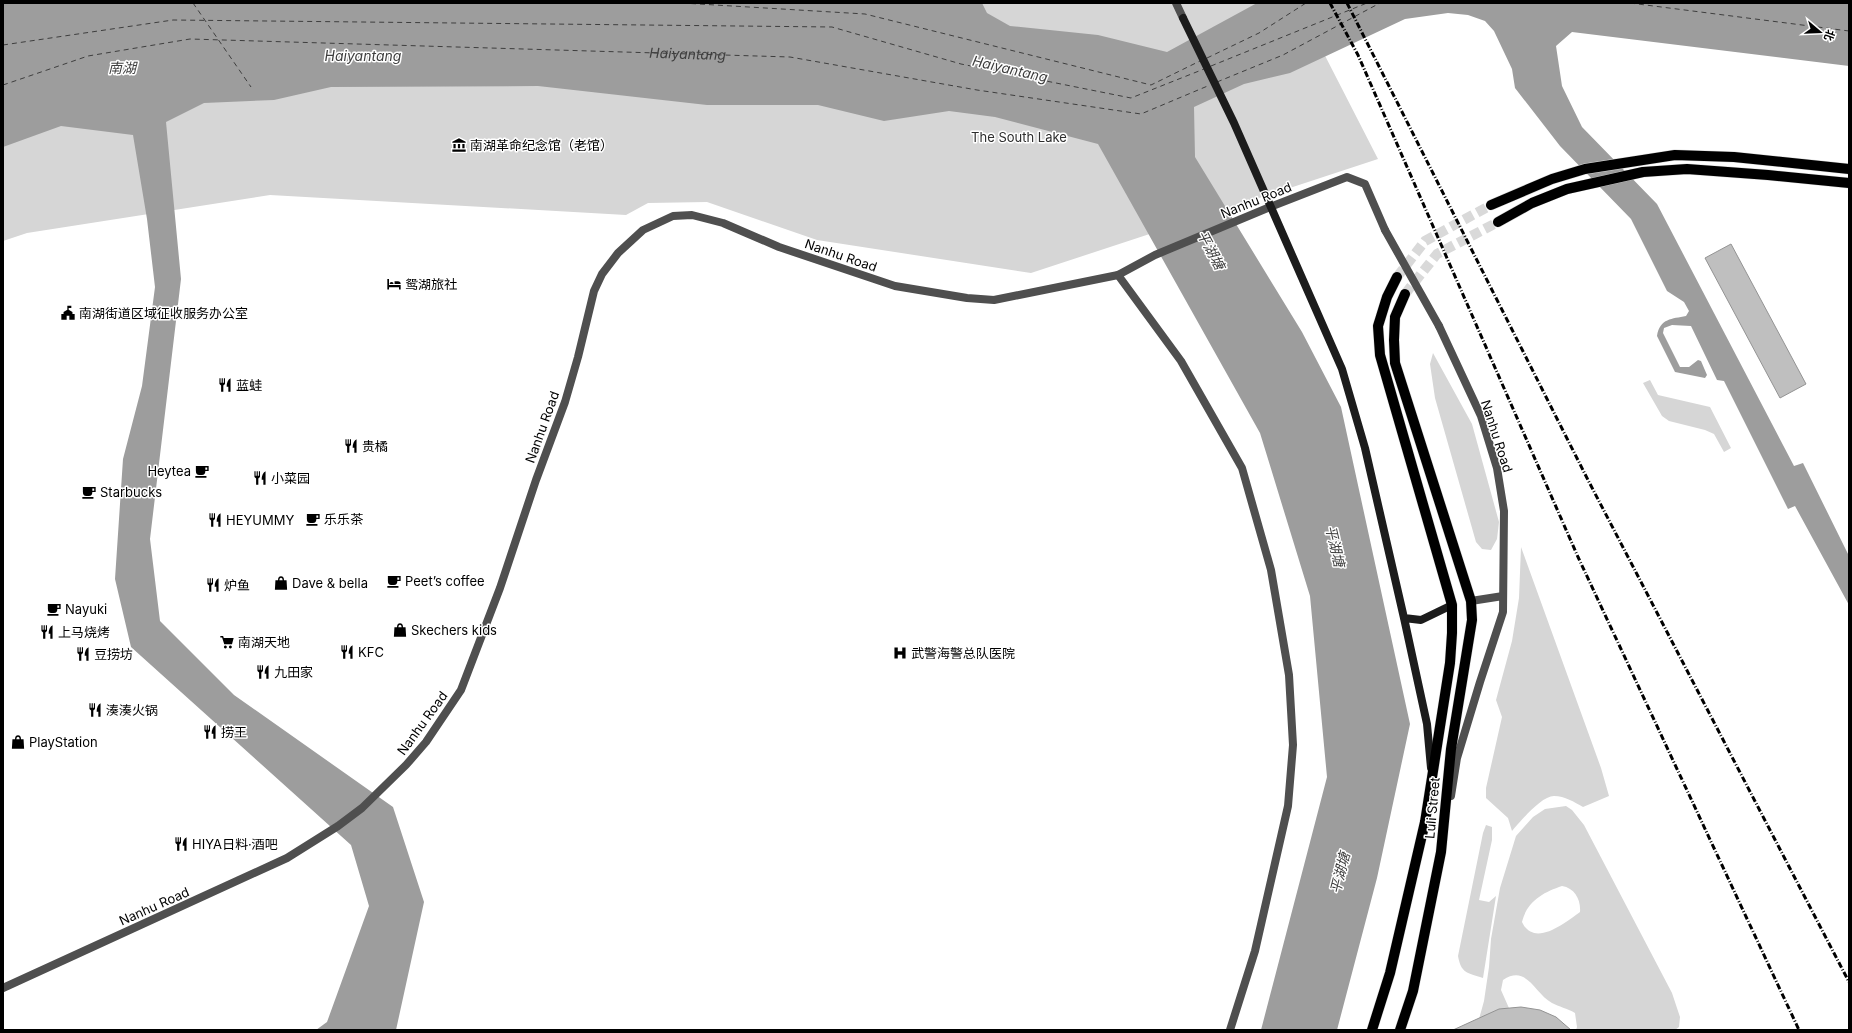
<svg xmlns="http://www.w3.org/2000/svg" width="1852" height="1033" viewBox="0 0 1852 1033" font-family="Inter,'Noto Sans SC',sans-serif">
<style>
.green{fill:#d6d6d6;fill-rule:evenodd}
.water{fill:#9d9d9d}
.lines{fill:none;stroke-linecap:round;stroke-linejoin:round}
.ferry{stroke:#3e3e3e;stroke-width:1;stroke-dasharray:5 4;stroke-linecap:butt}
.building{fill:#bfbfbf;stroke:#939393}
.primary-tunnel{stroke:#d9d9d9;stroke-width:10;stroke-dasharray:10 5;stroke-linecap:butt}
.primary-casing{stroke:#dbdbdb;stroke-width:11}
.minor{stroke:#4f4f4f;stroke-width:8}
.tertiary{stroke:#4f4f4f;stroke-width:8}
.secondary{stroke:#1c1c1c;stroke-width:8}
.primary{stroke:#000;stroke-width:10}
.rail{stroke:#000;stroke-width:3;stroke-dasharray:6 2 1 2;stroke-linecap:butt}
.tertiary-bridge{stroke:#4f4f4f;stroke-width:8}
.labels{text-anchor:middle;stroke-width:3;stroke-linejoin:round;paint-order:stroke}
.park-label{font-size:13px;fill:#2d2d2d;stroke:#fff}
.poi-label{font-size:13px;fill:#000;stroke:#fff;text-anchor:start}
.street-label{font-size:13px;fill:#000;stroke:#fff}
.water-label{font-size:14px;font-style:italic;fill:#3e3e3e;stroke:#fff}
</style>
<rect width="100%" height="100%" fill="#fff"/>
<path class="green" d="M3,3H1298L1378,159L1031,273L817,240L707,202L648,203L626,215L270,195L27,233L3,241Z
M1433,353L1472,424L1499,522L1497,539L1491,550L1482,549L1476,542L1435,398L1430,364Z
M1650,380L1658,395L1710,407L1731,448L1724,452L1714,434L1705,430L1669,421L1662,416L1643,383Z
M1521,547L1601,768L1609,796L1583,807C1574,802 1565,796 1554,796C1541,796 1520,822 1512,831L1508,818L1486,798V788L1502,717L1496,700L1512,641L1519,598Z
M1566,806L1572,810L1584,825L1672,993L1680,1017L1679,1027L1675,1030H1576L1577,1027L1575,1013C1567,1008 1559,1007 1552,1003C1534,993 1527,964 1503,980L1501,990L1516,1024L1476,1030L1484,1001L1489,967L1491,939L1500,888L1516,836L1533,817L1545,809ZM1562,886C1575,888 1581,900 1580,912C1565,923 1534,948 1522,922C1527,901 1544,892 1562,886Z
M1486,825L1492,827V840L1479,900L1489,902L1496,896L1483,978C1467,973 1461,973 1458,956L1483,833Z"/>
<path class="water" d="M3,3H982L987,13L1010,26L1098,35L1167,52L1257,3L1849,4V66L1572,32L1556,46L1562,86L1582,127L1657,204L1794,466L1803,463L1849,556V605L1795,506L1788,509L1724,381L1717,380L1691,326L1672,325L1664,328L1663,333L1680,367H1689L1698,360L1701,361L1707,375L1705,378L1675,372L1657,336C1660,318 1672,319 1686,316L1689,311L1684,302L1667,291L1631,219L1560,146L1515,88L1512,69L1494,31L1485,21L1468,15L1448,13L1405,19L1290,73L1244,84L1194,107L1195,157L1302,332L1341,407L1410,724L1377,878L1337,1030H1261L1327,777L1310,596L1260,433L1098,144L995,117L949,111L884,121L818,105H707L538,86L331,87L274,100L204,103L166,122L181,279L150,539L160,621L234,695L393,807L424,902L396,1030H316L327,1022L369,906L351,845L131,647L115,579L123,459L142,386L155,287L147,219L133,135L61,126L3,147Z"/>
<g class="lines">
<g class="ferry">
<path d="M193,3L251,87"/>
<path d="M682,3L865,14L1151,85L1200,61"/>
<path d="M1630,3L1849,31"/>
<path d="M3,45L173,20L832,27L961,64L1131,98L1204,69"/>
<path d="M1207,58L1259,33L1306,3"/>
<path d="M1211,66L1367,3"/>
<path d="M1217,82L1283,55L1380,3"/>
<path id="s1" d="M3,85L88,56L190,39L790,57L977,90L1141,114L1210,85"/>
</g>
</g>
<path class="building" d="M1731,244L1806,384L1780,398L1705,258Z
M1521,1007L1540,1010L1556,1017L1571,1030H1453L1499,1009Z"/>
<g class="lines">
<path class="primary-tunnel" d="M1397,277L1425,241L1491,205
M1405,294L1437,254L1498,222"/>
<defs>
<path id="primary" d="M1491,205L1552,179L1585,169L1675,155L1734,157L1849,169
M1498,222L1532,203L1567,189L1643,172L1687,169L1768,175L1849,183
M1372,1030L1390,973L1425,822L1450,663L1452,633V605L1380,355L1378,326L1387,297L1397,277
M1400,1030L1413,991L1441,852L1451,749L1472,620L1471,601L1395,363L1394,340L1395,317L1405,294"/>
</defs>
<use href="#primary" class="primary-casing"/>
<path class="minor" d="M1118,275L1181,361L1242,468L1271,570L1289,675L1293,745L1288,806L1255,951L1230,1030"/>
<path class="tertiary" d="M1176,3L1183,18
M1439,326L1481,416L1497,468L1504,511L1503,612L1480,682L1457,758L1451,796
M1471,601L1503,596
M3,988L287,858L338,826L362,808L406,765L426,742L461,690L500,588L536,480L565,402L578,357L594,291L602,274L618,253L643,230L673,216L692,215L723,223L779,247L895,286L967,298L994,300L1118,275L1155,255L1270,207L1347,177L1365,184L1385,230"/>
<path class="secondary" d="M1183,18L1234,123L1342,369L1365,448L1404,618L1427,724L1431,768
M1404,618L1421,620L1452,605"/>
<use href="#primary" class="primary"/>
<path class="rail" d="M1330,3L1358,55L1578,557L1799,1030
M1347,3L1588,480L1849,982"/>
<path class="tertiary-bridge" d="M1385,230L1439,326"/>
</g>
<defs>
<symbol id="museum-bare" viewBox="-9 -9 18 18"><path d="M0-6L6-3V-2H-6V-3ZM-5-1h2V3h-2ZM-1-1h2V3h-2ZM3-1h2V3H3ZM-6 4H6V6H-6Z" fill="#000" stroke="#fff" stroke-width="2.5" paint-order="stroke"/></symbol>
<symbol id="hotel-bare" viewBox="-9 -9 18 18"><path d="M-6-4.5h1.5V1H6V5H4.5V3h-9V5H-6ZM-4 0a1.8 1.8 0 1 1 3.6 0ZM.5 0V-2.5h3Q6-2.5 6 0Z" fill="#000" stroke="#fff" stroke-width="2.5" paint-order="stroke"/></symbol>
<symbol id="civic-bare" viewBox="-9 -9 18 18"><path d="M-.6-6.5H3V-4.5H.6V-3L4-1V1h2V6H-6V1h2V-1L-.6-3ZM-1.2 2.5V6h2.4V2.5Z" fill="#000" stroke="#fff" stroke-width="2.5" paint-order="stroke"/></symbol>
<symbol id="restaurant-bare" viewBox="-9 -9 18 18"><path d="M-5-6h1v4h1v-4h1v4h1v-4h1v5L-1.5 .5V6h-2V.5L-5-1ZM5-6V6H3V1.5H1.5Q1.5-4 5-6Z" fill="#000" stroke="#fff" stroke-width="2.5" paint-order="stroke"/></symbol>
<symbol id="cafe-bare" viewBox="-9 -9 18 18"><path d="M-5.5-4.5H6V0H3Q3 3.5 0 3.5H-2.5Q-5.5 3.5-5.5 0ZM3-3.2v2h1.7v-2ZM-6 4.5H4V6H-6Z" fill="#000" stroke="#fff" stroke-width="2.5" paint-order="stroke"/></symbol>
<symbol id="shop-bare" viewBox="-9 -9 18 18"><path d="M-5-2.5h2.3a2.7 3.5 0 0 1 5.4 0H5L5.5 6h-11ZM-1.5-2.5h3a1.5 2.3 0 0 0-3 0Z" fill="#000" stroke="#fff" stroke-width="2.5" paint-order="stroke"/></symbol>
<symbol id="supermarket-bare" viewBox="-9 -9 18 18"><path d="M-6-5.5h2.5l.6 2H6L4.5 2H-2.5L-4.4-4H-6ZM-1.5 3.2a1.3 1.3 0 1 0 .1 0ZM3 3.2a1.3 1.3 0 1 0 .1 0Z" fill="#000" stroke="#fff" stroke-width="2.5" paint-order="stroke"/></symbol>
<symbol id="hospital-bare" viewBox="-9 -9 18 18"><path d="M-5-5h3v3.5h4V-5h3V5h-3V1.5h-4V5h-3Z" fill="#000" stroke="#fff" stroke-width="2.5" paint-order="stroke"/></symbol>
</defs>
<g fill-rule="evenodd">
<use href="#museum-bare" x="449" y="135" width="20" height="20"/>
<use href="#hotel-bare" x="384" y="274" width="20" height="20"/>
<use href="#civic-bare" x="58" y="303" width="20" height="20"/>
<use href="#restaurant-bare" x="215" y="375" width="20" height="20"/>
<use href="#restaurant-bare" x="341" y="436" width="20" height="20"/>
<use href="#cafe-bare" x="192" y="461" width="20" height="20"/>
<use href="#restaurant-bare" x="250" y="468" width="20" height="20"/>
<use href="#cafe-bare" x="79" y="482" width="20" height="20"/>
<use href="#cafe-bare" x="303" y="509" width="20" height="20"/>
<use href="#restaurant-bare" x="205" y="510" width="20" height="20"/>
<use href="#cafe-bare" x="384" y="571" width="20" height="20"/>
<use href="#shop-bare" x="271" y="573" width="20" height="20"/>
<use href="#restaurant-bare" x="203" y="575" width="20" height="20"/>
<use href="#cafe-bare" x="44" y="599" width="20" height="20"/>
<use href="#shop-bare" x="390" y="620" width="20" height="20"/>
<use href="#restaurant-bare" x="37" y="622" width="20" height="20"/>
<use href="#supermarket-bare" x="217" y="632" width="20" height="20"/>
<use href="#restaurant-bare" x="337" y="642" width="20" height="20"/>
<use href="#hospital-bare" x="890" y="643" width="20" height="20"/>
<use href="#restaurant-bare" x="73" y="644" width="20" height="20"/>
<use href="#restaurant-bare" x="253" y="662" width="20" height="20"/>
<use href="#restaurant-bare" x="85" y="700" width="20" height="20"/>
<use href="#restaurant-bare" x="200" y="722" width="20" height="20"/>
<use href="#shop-bare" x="8" y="732" width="20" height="20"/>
<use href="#restaurant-bare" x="171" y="834" width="20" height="20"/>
</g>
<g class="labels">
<g class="park-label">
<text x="1019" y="142">The South Lake</text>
</g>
<g class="poi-label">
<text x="470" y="150">南湖革命纪念馆（老馆）</text>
<text x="405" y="289">鸳湖旅社</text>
<text x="79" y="318">南湖街道区域征收服务办公室</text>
<text x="236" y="390">蓝蛙</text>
<text x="362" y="451">贵橘</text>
<text x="191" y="476" text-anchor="end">Heytea</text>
<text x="271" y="483">小菜园</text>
<text x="100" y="497">Starbucks</text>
<text x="324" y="524">乐乐茶</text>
<text x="226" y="525">HEYUMMY</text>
<text x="405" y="586">Peet’s coffee</text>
<text x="292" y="588">Dave &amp; bella</text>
<text x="224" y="590">炉鱼</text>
<text x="65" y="614">Nayuki</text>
<text x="411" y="635">Skechers kids</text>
<text x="58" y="637">上马烧烤</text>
<text x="238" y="647">南湖天地</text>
<text x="358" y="657">KFC</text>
<text x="911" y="658">武警海警总队医院</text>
<text x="94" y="659">豆捞坊</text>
<text x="274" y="677">九田家</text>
<text x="106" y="715">湊湊火锅</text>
<text x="221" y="737">捞王</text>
<text x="29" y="747">PlayStation</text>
<text x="192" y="849">HIYA日料·酒吧</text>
</g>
<g class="street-label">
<text transform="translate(1256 200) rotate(-22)" y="5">Nanhu Road</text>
<text transform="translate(841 255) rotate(19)" y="5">Nanhu Road</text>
<text transform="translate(542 427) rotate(-70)" y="5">Nanhu Road</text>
<text transform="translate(1497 436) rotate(72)" y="5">Nanhu Road</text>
<text transform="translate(422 723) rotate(-54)" y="5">Nanhu Road</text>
<text transform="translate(1432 808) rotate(-85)" y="5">Luli Street</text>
<text transform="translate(154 906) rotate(-24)" y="5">Nanhu Road</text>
</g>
<g class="water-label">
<text x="363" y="61">Haiyantang</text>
<text dy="5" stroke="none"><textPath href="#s1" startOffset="691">Haiyantang</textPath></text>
<text x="122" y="73">南湖</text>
<text transform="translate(1010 69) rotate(13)" y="5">Haiyantang</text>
<text transform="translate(1211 250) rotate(62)" y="5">平湖塘</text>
<text transform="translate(1335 546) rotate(77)" y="5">平湖塘</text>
<text transform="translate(1340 873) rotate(-76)" y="5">平湖塘</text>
</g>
</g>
<rect width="1852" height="1033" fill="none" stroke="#000000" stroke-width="8"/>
<g transform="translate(1820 32) rotate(109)" stroke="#ffffff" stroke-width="3" paint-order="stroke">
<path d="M0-3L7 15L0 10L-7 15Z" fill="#000000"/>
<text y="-6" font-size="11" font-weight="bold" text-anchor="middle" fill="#000000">北</text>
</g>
</svg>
